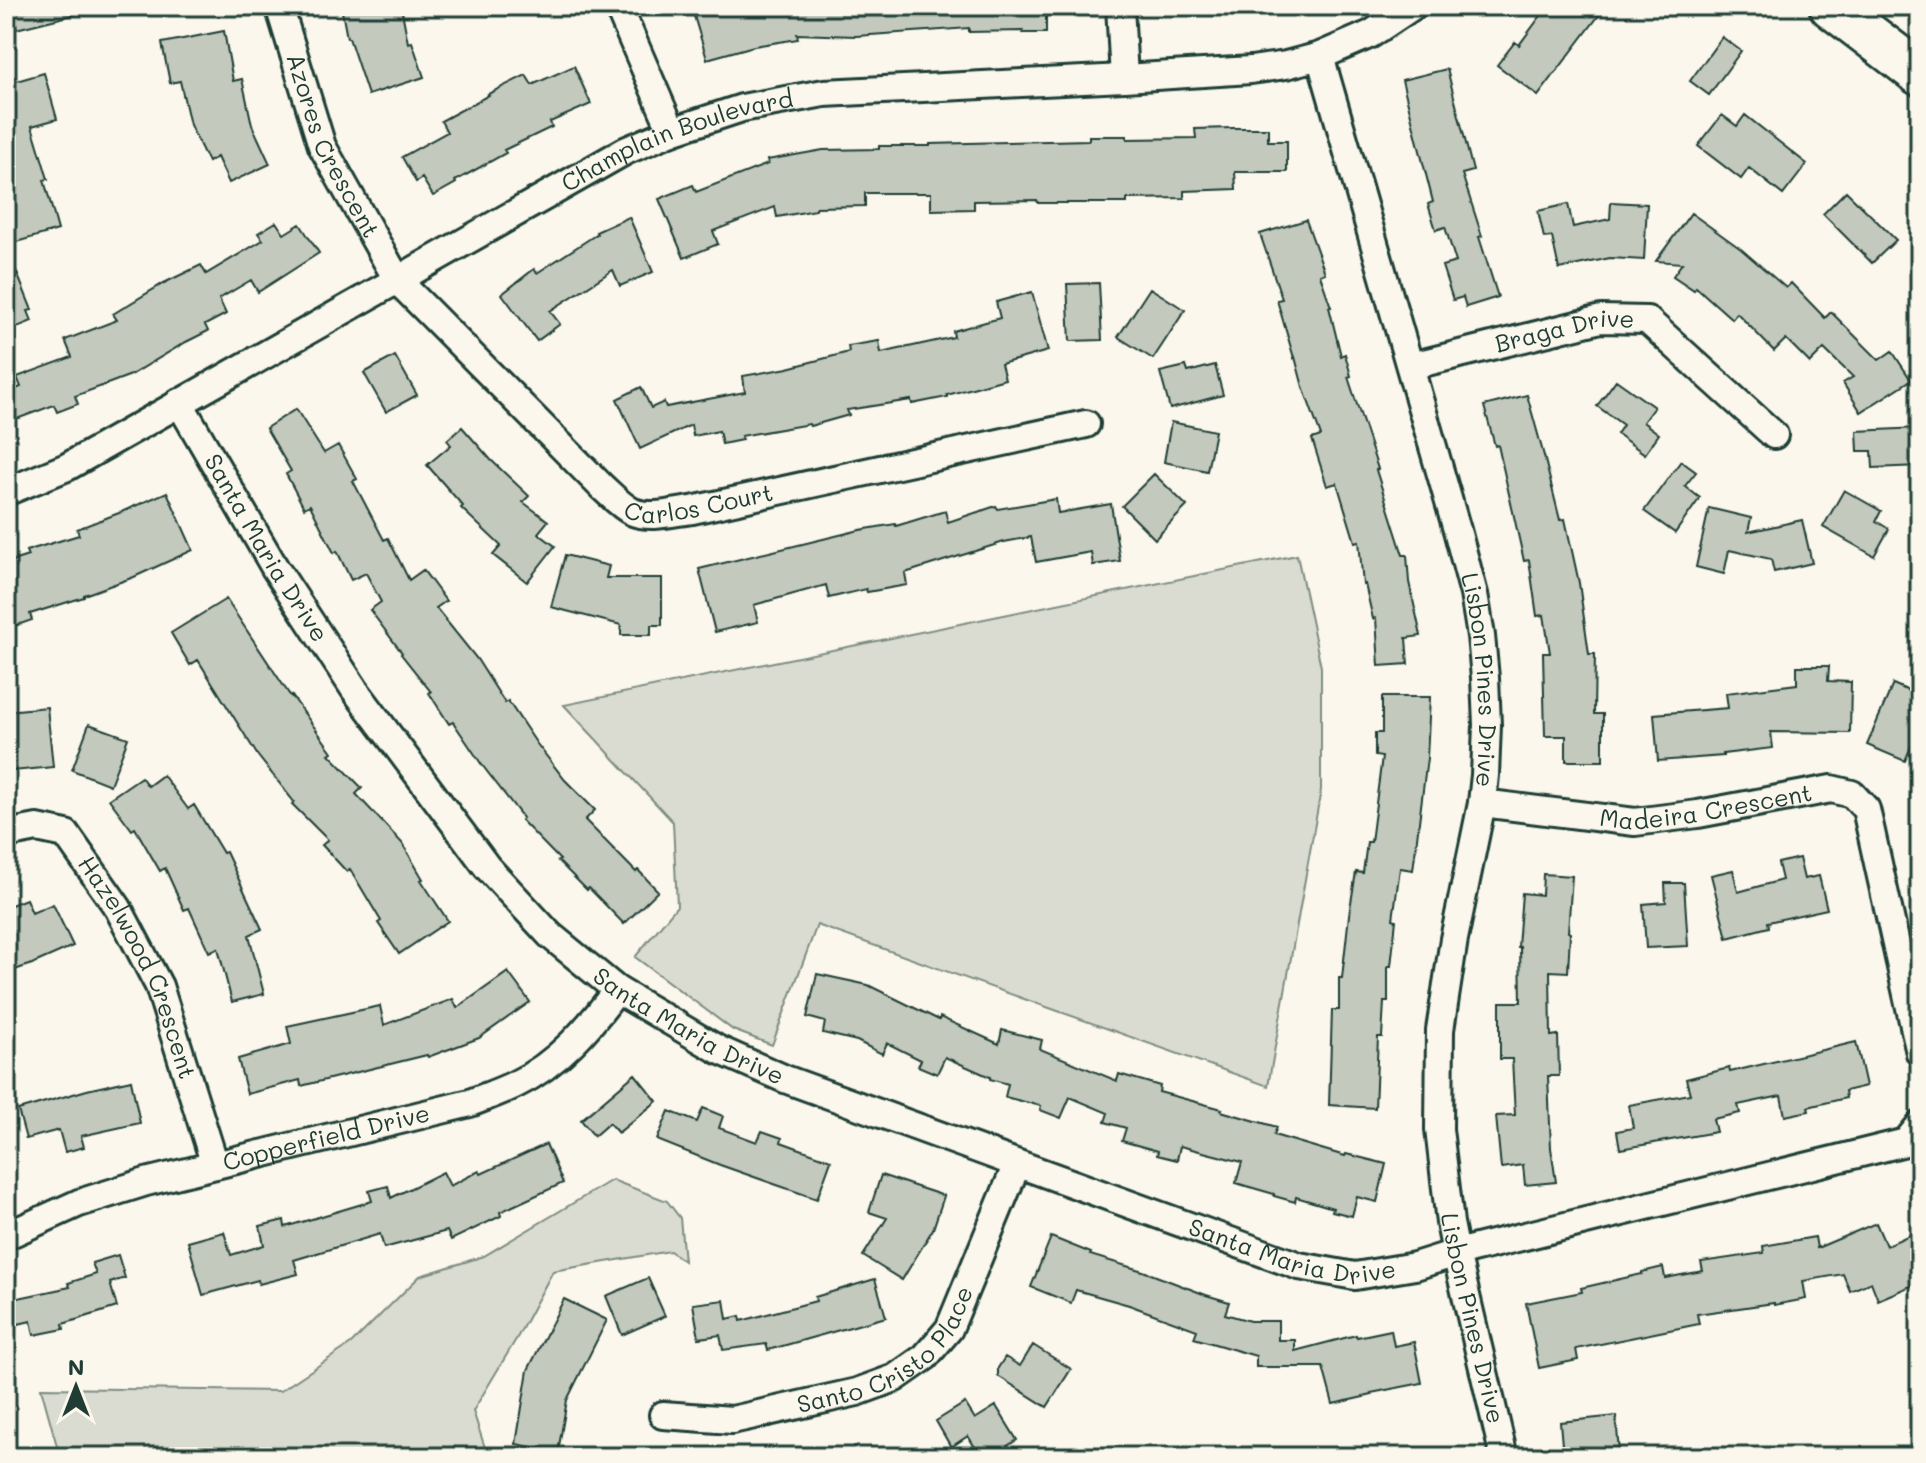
<svg xmlns="http://www.w3.org/2000/svg" width="1926" height="1463" viewBox="0 0 1926 1463" font-family="Mali,sans-serif">
<style>
.green{fill:#dbdcd1;stroke:#7d8c82;stroke-width:2}
.building{fill:#c4c9be;stroke:#1f3d34;stroke-width:2}
.lines{fill:none;stroke-linecap:round;stroke-linejoin:round}
.street-casing{stroke:#1f3d34;stroke-width:32}
.primary-casing{stroke:#1f3d34;stroke-width:48}
.street{stroke:#fbf7ec;stroke-width:26}
.primary{stroke:#fbf7ec;stroke-width:42}
.labels{text-anchor:middle;stroke-width:8;stroke-linejoin:round;paint-order:stroke}
.street-label{font-size:24px;fill:#1f3d34;stroke:#fbf7ec}
</style>
<rect width="100%" height="100%" fill="#fbf7ec"/>
<filter id="ink" filterUnits="userSpaceOnUse"><feTurbulence type="fractalNoise" baseFrequency=".0125" numOctaves="2"/><feDisplacementMap in="SourceGraphic" scale="16" xChannelSelector="R" yChannelSelector="G"/><feConvolveMatrix kernelMatrix="1 2 1 2 8 2 1 2 1" color-interpolation-filters="sRGB"/></filter>
<g filter="url(#ink)">
<path class="green" d="M1297,555L1321,667V790L1268,1086L817,925L772,1045L733,1030L635,957L677,906L673,822L564,705Z
M612,1180L667,1201L680,1218L684,1261L670,1251L553,1271L518,1336L473,1411L488,1457H370L364,1453L298,1457H60L41,1388L280,1391L351,1344L420,1276L484,1256Z"/>
<path class="building" d="M6,6H81V13L12,30Z
M341,6H401L408,43L412,42L424,77L368,95L349,38H347Z
M691,6H1046V33H1023V31L969,32V28L856,36L797,34L798,39L754,46L707,59Z
M1548,6H1606L1538,96L1497,65L1515,42L1519,45Z
M224,31L233,81L242,79L252,125L270,164L229,183L217,157L208,162L190,125L180,81L170,83L162,43Z
M1722,37L1741,51L1709,95L1690,81Z
M574,66L591,104L550,122L552,127L504,150L506,153L455,181L456,183L433,196L422,178L416,182L402,157L447,132L441,121L489,95L488,94L526,75L532,85Z
M1447,69L1473,171L1462,174L1482,236L1479,237L1498,297L1466,307L1463,297L1453,300L1442,266L1456,262L1445,227L1436,230L1428,204L1433,202L1402,80Z
M44,73L57,119L32,126L48,179L44,180L58,230L6,245V84Z
M1722,115L1737,126L1745,115L1807,164L1783,195L1749,168L1741,179L1698,146Z
M1233,128H1268V141H1287V172H1235L1236,189L1184,191V198L1127,199V203H1038L1037,200L974,201V209L931,210V193H865V206L816,207V210L777,217L775,207L713,231L718,244L684,258L659,199L693,185L696,192L768,164L767,160L823,150L879,149V146H930V144L1089,140V136H1127V139L1196,138L1195,129Z
M1846,191L1896,240L1872,263L1823,214Z
M1611,202L1647,204L1644,260L1610,258L1559,269L1552,237L1544,238L1538,211L1568,204L1573,227L1610,219Z
M1691,213L1741,249L1786,288L1791,283L1825,318L1831,312L1879,360L1892,351L1911,380L1861,412L1843,383L1853,377L1824,349L1810,363L1786,339L1774,351L1737,313L1732,319L1696,287L1694,290L1673,276L1682,263L1656,261Z
M629,217L653,272L620,286L613,270L550,311L560,324L537,341L502,294L534,269L537,273L597,234L596,232Z
M1306,220L1325,273L1320,275L1331,307H1329L1341,356L1345,354L1351,376L1348,377L1378,469L1376,470L1403,555H1407L1409,582L1421,636L1406,638L1408,664L1379,666L1376,618L1373,619L1365,584L1363,585L1359,541L1355,542L1337,483L1327,486L1312,439L1321,436L1303,387L1295,357L1294,358L1277,300L1282,299L1260,234Z
M276,222L284,234L300,224L319,253L258,292L251,280L219,299L226,314L205,325L208,331L186,342L131,375L75,396L78,404L57,412L54,405L6,423V393L21,387L17,377L72,357L65,340L117,320L113,314L164,283L201,265L206,274L263,240L258,233Z
M6,246L32,310L28,311L32,321L15,328L11,317L6,319Z
M1099,283L1102,340L1070,341L1067,284Z
M1150,288L1185,310L1153,359L1118,337Z
M1032,292L1048,351L1001,364L1005,379L947,395V397L912,404L911,400L847,410L849,415L810,426L809,424L741,436L742,440L722,444L719,431L693,436L691,425L640,449L617,399L641,387L651,408L664,402L666,407L745,392L743,376L788,368L849,352L848,346L879,341L881,353L954,337L953,331L1000,318L996,302Z
M395,356L417,395L386,412L364,373Z
M1215,365L1223,395L1170,409L1160,372L1186,366L1188,372Z
M1616,380L1654,407L1643,422L1659,434L1645,454L1617,434L1623,425L1597,406Z
M1527,395L1544,456L1560,520L1565,519L1579,583L1589,654H1595L1594,714H1603V761H1566V736H1545L1543,653H1550L1544,615L1537,616L1529,560L1524,561L1498,445L1495,446L1484,406Z
M296,409L324,453L338,445L357,479L353,481L384,540L388,538L409,580L423,570L446,601L436,608L477,659L505,703L508,701L537,744L565,780L595,810L585,820L636,872L638,870L658,891L624,924L589,888L587,890L558,861L560,860L521,820L523,818L482,765L453,722L449,724L429,693L431,692L401,654L402,653L370,610L381,602L366,573L351,580L337,551L334,553L310,505L304,508L286,474L291,471L266,428Z
M1171,422L1215,431L1207,471L1164,462Z
M462,427L491,460L529,496L523,502L548,521L538,533L555,546L527,582L493,555L501,546L461,508L463,506L427,465L451,445L447,440Z
M1919,428L1920,466L1873,468L1872,451H1858L1857,431Z
M1681,461L1696,472L1685,486L1700,498L1675,533L1644,511Z
M1154,474L1187,506L1155,539L1122,506Z
M1844,490L1881,511L1876,521L1889,529L1874,556L1823,527Z
M167,492L193,550L134,577L84,595V597L30,614L32,620L6,629V563L28,556L26,551L79,535L77,529L119,513Z
M1056,499L1058,513L1111,504L1120,561L1093,565L1091,552L1036,562L1031,537L1004,542L905,573L907,585L867,592L866,589L829,598L826,585L754,605L758,622L715,632L699,569L860,530L895,524L896,526L945,511L948,522L996,506L998,509Z
M1709,508L1751,518L1748,532L1802,520L1812,563L1774,572L1771,559L1729,550L1724,574L1696,567Z
M565,555L609,566L606,578H662V625H651V635H621V625L551,607Z
M226,599L291,697L292,696L332,752L329,754L362,788L356,794L402,843L423,879L421,880L448,921L399,954L378,923L381,921L350,869L347,872L322,845L328,840L292,804L294,802L258,756L198,660L190,665L171,633Z
M1797,666H1829L1828,681L1851,682L1850,733L1771,732L1773,748L1723,754V756L1658,761L1654,714L1728,708L1726,693L1797,684Z
M1893,684L1920,696V726L1905,761L1867,745Z
M1382,697H1430L1427,758L1413,870L1400,868L1393,919L1396,920L1391,966H1388V1002H1384L1382,1037H1378L1375,1108L1329,1105L1332,1010H1339V978H1342L1349,915L1356,872L1363,873L1367,842H1371L1382,757L1375,756V733H1382Z
M47,707L53,767L13,771L7,711Z
M89,724L128,738L110,785L72,770Z
M163,775L188,809L194,805L223,853L226,852L247,897L262,929L249,935L264,994L232,1002L218,948L209,952L189,908L184,910L165,868L160,871L135,828L132,830L109,799L141,777L148,786Z
M1799,858L1804,879L1819,876L1827,909L1768,922L1769,927L1727,938L1711,875L1733,870L1738,892L1782,880L1778,863Z
M1543,874L1572,876L1568,932L1570,933L1568,972L1550,971L1551,1036L1558,1035L1559,1076H1548L1551,1148L1556,1182L1525,1185L1523,1165L1501,1168L1496,1116L1515,1115L1512,1059H1500V1002H1521L1520,947H1518L1522,893L1542,895Z
M1665,883H1684L1688,946L1646,948L1643,904L1666,902Z
M26,899L32,913L53,904L73,946L32,964L6,973V907Z
M508,972L530,1002L479,1038L428,1057L427,1055L301,1086L300,1080L247,1094L238,1059L291,1044L287,1026L380,1006L384,1025L453,999L457,1008Z
M817,974L868,985L939,1020L940,1017L999,1044L1002,1030L1042,1040L1040,1049L1117,1081L1119,1074L1160,1086L1159,1092L1222,1109L1221,1111L1277,1127L1274,1135L1345,1156L1346,1154L1386,1164L1377,1202L1357,1197L1352,1216L1332,1211L1333,1208L1296,1197L1295,1202L1274,1196V1194L1236,1183L1242,1162L1180,1146L1177,1160L1157,1155L1158,1151L1122,1141L1126,1128L1105,1122L1108,1113L1070,1097L1061,1118L1040,1110L1041,1106L1005,1097L1008,1084L990,1079V1077L945,1057L937,1074L918,1066L921,1060L887,1043L882,1054L857,1041L823,1033L825,1022L807,1017Z
M1856,1042L1866,1086L1845,1091L1846,1098L1808,1107L1809,1111L1785,1116L1781,1096L1738,1105L1740,1113L1713,1119L1716,1132L1620,1149L1617,1131L1633,1128L1629,1105L1690,1094L1686,1079L1729,1068L1730,1072Z
M635,1074L657,1101L618,1133L609,1123L594,1136L581,1120Z
M131,1080L140,1123L81,1136L84,1147L65,1152L59,1130L26,1139L18,1110L87,1090Z
M703,1108L723,1116L719,1128L757,1142L762,1131L782,1138L781,1142L831,1160L817,1199L720,1165L657,1140L669,1111L697,1122Z
M546,1144L563,1183L500,1212L501,1216L451,1240L447,1231L384,1248L380,1234L294,1260L298,1274L259,1284L258,1280L203,1295L188,1242L224,1232L231,1255L264,1245L260,1226L284,1220L285,1227L372,1201L369,1191L388,1186L391,1198L443,1172L450,1186L479,1171L481,1174Z
M881,1175L944,1196L933,1229L902,1280L863,1256L887,1218L869,1212Z
M1876,1223L1886,1246L1920,1230V1282L1878,1300L1871,1282L1850,1291L1843,1274L1803,1281L1806,1299L1774,1305V1303L1697,1314L1699,1324L1576,1349L1578,1360L1539,1368L1526,1303L1582,1292L1581,1288L1642,1274V1272L1663,1267L1665,1278L1703,1271L1701,1262L1764,1253L1763,1246L1815,1237L1817,1248Z
M1051,1237L1091,1253L1090,1255L1143,1271L1206,1295L1229,1302L1225,1314L1250,1321H1278V1340H1295V1351L1356,1335L1357,1337L1391,1330L1394,1346L1414,1342L1422,1383L1371,1393L1372,1395L1333,1404L1323,1367H1256V1356L1194,1338L1197,1330L1129,1305L1076,1290L1071,1303L1031,1287Z
M118,1255L125,1278L110,1283L117,1307L63,1324L64,1329L34,1335L31,1321L14,1325L9,1300L70,1287L68,1283L96,1274L92,1263Z
M648,1278L665,1316L622,1335L606,1296Z
M875,1279L886,1317L768,1350L766,1344L723,1350L720,1335L699,1338L693,1304L724,1300L727,1319L740,1316L741,1321L816,1301L815,1297Z
M564,1299L607,1320L567,1400L558,1452L516,1444L528,1370Z
M1033,1345L1071,1369L1047,1407L998,1376V1368L1005,1357L1020,1366Z
M965,1403L975,1419L996,1406L1017,1440L989,1457H981L968,1436L951,1447L936,1421Z
M1616,1416L1619,1453L1563,1457L1560,1422Z"/>
<g class="lines">
<defs>
<g id="street">
<path id="s1" d="M279,6L322,146L398,281L602,487C611,495 622,507 633,512C651,519 674,512 692,510L1086,424"/>
<path d="M618,6L672,131"/>
<path d="M1120,6L1124,78"/>
<path id="s2" d="M1320,56L1457,530L1474,594L1481,636L1485,678L1487,725L1485,775L1482,803L1454,939L1440,1030L1439,1129L1450,1223L1456,1253L1504,1457"/>
<path id="s3" d="M1411,366L1601,319L1647,320L1774,435"/>
<path id="s4" d="M179,402L275,568L355,690L487,867L550,935L617,990L719,1050L785,1079L1299,1266L1355,1276L1415,1266L1456,1253L1906,1142L1920,1125"/>
<path id="s5" d="M6,492L67,467L625,151L672,131L742,108L824,93L1124,78L1251,70L1286,65L1320,56L1371,34L1413,6"/>
<path id="s6" d="M1482,803L1635,822L1698,814L1831,789L1852,794L1866,809L1920,1053"/>
<path id="s7" d="M6,834L37,828L66,834L118,908L159,986L215,1165"/>
<path id="s8" d="M6,1236L79,1203L146,1182L470,1103C485,1097 502,1091 516,1084C558,1064 590,1026 617,990"/>
<path id="s9" d="M663,1415L732,1420L857,1392L895,1378L925,1357L949,1329L1017,1164"/>
</g>
<path id="primary" d="M1831,6L1920,74"/>
</defs>
<use href="#street" class="street-casing"/>
<use href="#primary" class="primary-casing"/>
<use href="#street" class="street"/>
<use href="#primary" class="primary"/>
</g>
</g>
<g class="labels">
<g class="street-label">
<text dy="8" stroke="none"><textPath href="#s5" startOffset="760">Champlain Boulevard</textPath></text>
<text dy="8" stroke="none"><textPath href="#s1" startOffset="150">Azores Crescent</textPath></text>
<text dy="8" stroke="none"><textPath href="#s3" startOffset="158">Braga Drive</textPath></text>
<text dy="8" stroke="none"><textPath href="#s1" startOffset="698">Carlos Court</textPath></text>
<text dy="8" stroke="none"><textPath href="#s4" startOffset="170">Santa Maria Drive</textPath></text>
<text dy="8" stroke="none"><textPath href="#s2" startOffset="646">Lisbon Pines Drive</textPath></text>
<text dy="8" stroke="none"><textPath href="#s6" startOffset="226">Madeira Crescent</textPath></text>
<text dy="8" stroke="none"><textPath href="#s7" startOffset="214">Hazelwood Crescent</textPath></text>
<text dy="8" stroke="none"><textPath href="#s4" startOffset="818">Santa Maria Drive</textPath></text>
<text dy="8" stroke="none"><textPath href="#s8" startOffset="336">Copperfield Drive</textPath></text>
<text dy="8" stroke="none"><textPath href="#s4" startOffset="1466">Santa Maria Drive</textPath></text>
<text dy="8" stroke="none"><textPath href="#s2" startOffset="1292">Lisbon Pines Drive</textPath></text>
<text dy="8" stroke="none"><textPath href="#s9" startOffset="246">Santo Cristo Place</textPath></text>
</g>
</g>
<rect width="1926" height="1463" fill="none" stroke="#fbf7ec" stroke-width="32"/>
<rect x="16" y="16" width="1894" height="1431" fill="none" stroke="#1f3d34" stroke-width="3" filter="url(#ink)"/>
<g transform="translate(76 1387)" stroke="#fbf7ec" stroke-width="6" paint-order="stroke">
<path d="M0-6L14 30L0 20L-14 30Z" fill="#1f3d34"/>
<text y="-12" font-size="22" font-weight="bold" text-anchor="middle" fill="#1f3d34">N</text>
</g>
</svg>
